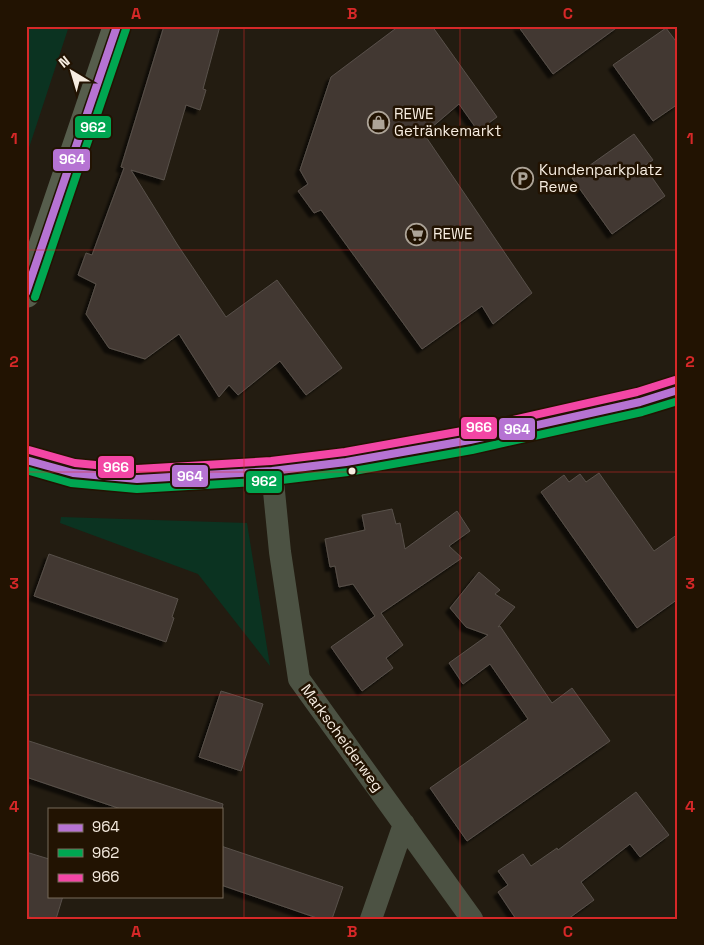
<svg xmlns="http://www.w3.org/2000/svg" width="704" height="945" viewBox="0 0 704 945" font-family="'Space Grotesk',sans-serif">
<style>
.green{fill:#0b3321}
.building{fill:#423932;stroke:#58504a;filter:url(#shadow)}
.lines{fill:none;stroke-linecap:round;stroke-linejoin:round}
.street{stroke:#4c5243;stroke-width:22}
.secondary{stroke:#565d4c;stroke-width:28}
.bus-1-casing{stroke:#221302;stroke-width:11}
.bus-2-casing{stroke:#221302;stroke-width:11}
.bus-3-casing{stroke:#221302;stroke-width:11}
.bus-1{stroke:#b673d3;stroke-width:8}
.bus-2{stroke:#00a651;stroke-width:8}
.bus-3{stroke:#f346a5;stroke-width:8}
.grid{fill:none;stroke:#d62828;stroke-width:1;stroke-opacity:0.55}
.bus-dot{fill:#f7ede1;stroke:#221302;stroke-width:2}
.labels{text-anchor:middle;stroke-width:5;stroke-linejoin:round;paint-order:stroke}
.poi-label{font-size:15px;fill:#f7ede1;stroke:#221302;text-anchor:start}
.street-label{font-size:15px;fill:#f7ede1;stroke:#221302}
.line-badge{stroke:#221302;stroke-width:2}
.badge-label{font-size:14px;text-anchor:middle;font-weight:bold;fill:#fff}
.neatline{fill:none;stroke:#d62828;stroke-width:2}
.grid-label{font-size:16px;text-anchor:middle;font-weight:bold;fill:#d62828}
</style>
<defs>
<filter id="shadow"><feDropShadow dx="-4.5" dy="4.5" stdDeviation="1" flood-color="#0009"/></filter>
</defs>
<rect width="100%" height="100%" fill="#231c11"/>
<path class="green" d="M26,26H69L26,157Z
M61,517L247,523L270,666L198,574L60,523Z"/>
<path class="building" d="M164,26H220L203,89L206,90L200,110L186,105L164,180L131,170L177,244L226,317L277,280L342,368L306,395L280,361L238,395L229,385L219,397L179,334L145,359L109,348L86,314L96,284L78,275L86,253L92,255L124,168L121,167Z
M399,26H432L497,117L478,131L459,104L424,134L532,293L493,324L482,306L422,349L321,210L314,213L298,191L308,184L300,170L331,77Z
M518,26H619L553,74Z
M666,28L678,44V104L653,121L613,65Z
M634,134L653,160L644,166L665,196L612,234L572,178Z
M599,473L654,551L678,534V599L637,628L541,492L564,475L569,482L580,474L586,482Z
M392,509L396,524L400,523L405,549L457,511L470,531L449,546L462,558L381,613L403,645L386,658L393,668L362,691L331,647L375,616L353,584L339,587L335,566L330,567L325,539L365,530L362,515Z
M49,554L178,599L172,617L174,618L166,642L34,596Z
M479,572L500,590L495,594L515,607L498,627L500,626L552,703L572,688L610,741L467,841L430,788L528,719L490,664L463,684L449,663L488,635L466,627L450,608Z
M221,691L263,704L241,771L199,757Z
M26,740L223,804L222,809H121L26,777Z
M636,792L669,835L640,857L630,844L581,882L594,900L568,919H516L498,892L508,885L498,871L523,854L531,866L557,848L558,850Z
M221,846L343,887L332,919H320L221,885Z
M26,852L49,859V896H63L56,919H36L26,916Z"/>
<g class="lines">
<path class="street" d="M272,471L280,552L299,679L472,919
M371,919L404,824"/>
<path class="secondary" d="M26,294L117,26
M26,460L73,473L137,479L272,471L346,462L470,440L640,402L678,390"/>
<defs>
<path id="bus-1" d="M26,293L117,26
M26,460L73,473L137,479L272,471L346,462L470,440L640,402L678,390"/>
<path id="bus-2" d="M35,297L126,29
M26,470L71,483L137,489L273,481L348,472L472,450L642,412L678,401"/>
<path id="bus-3" d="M29,450L75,463L137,469L271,461L345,452L468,430L637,392L675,380"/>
</defs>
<use href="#bus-1" class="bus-1-casing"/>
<use href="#bus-2" class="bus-2-casing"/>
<use href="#bus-3" class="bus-3-casing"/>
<use href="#bus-1" class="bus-1"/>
<use href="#bus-2" class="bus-2"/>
<use href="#bus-3" class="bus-3"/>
</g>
<path class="grid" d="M244,26V919M460,26V919M26,250H678M26,472H678M26,695H678"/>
<defs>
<symbol id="shop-ring" viewBox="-11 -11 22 22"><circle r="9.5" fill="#221302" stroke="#ada498" stroke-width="1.5"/><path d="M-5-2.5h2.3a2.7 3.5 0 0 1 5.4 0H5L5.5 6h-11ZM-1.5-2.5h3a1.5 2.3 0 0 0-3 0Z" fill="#ada498"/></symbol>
<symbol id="parking-ring" viewBox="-11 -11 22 22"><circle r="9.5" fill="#221302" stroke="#ada498" stroke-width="1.5"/><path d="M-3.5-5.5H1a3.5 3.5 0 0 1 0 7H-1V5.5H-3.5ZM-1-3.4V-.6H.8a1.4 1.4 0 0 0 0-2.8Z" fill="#ada498"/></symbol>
<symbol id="supermarket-ring" viewBox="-11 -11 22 22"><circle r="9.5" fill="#221302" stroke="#ada498" stroke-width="1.5"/><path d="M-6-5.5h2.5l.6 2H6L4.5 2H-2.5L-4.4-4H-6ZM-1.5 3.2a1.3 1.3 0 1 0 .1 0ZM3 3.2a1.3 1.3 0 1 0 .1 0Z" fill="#ada498"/></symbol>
</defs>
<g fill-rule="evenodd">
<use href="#shop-ring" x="366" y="110" width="25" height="25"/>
<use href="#parking-ring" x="510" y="166" width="25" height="25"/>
<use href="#supermarket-ring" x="404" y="222" width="25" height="25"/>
</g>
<circle class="bus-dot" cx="352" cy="471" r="4.5"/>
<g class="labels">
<g class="poi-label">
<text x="394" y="119">REWE<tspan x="394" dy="17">Getränkemarkt</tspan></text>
<text x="539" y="175">Kundenparkplatz<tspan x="539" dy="17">Rewe</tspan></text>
<text x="433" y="239">REWE</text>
</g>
<g class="street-label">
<text transform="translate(342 738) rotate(54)" y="5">Markscheiderweg</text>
</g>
</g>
<g class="line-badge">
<rect x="74" y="115" width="38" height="24" rx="5" fill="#00a651"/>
<rect x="52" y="148" width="39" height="24" rx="5" fill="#b673d3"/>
<rect x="460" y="416" width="38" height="24" rx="5" fill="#f346a5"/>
<rect x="498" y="417" width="38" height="24" rx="5" fill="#b673d3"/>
<rect x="97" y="455" width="38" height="24" rx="5" fill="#f346a5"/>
<rect x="171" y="464" width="38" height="24" rx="5" fill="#b673d3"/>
<rect x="245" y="470" width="38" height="24" rx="5" fill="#00a651"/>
</g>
<g class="badge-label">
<text x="93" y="132">962</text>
<text x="72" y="164">964</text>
<text x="479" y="432">966</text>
<text x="517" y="434">964</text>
<text x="116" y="472">966</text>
<text x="190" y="481">964</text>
<text x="264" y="486">962</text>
</g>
<rect width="704" height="945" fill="none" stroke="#221302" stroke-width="55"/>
<rect x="48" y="808" width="175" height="90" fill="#221302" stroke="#776a5b"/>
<rect x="58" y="824" width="25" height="8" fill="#b673d3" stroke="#776a5b"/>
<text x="92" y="832" font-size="15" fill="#f7ede1">964</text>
<rect x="58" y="849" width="25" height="8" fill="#00a651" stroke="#776a5b"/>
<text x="92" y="858" font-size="15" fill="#f7ede1">962</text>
<rect x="58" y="874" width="25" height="8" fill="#f346a5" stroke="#776a5b"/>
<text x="92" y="882" font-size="15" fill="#f7ede1">966</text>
<g transform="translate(72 72) rotate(322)" stroke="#221302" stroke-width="4" paint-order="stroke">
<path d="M0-4L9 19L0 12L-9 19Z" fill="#f7ede1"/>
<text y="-8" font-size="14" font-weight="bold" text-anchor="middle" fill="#f7ede1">N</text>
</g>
<rect x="28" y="28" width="648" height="890" class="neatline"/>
<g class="grid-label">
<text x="136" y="19">A</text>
<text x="352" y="19">B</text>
<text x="568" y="19">C</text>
<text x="14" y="144">1</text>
<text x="690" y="144">1</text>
<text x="14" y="367">2</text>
<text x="690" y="367">2</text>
<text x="14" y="589">3</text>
<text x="690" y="589">3</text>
<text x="14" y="812">4</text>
<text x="690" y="812">4</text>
<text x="136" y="937">A</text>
<text x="352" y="937">B</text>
<text x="568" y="937">C</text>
</g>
</svg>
